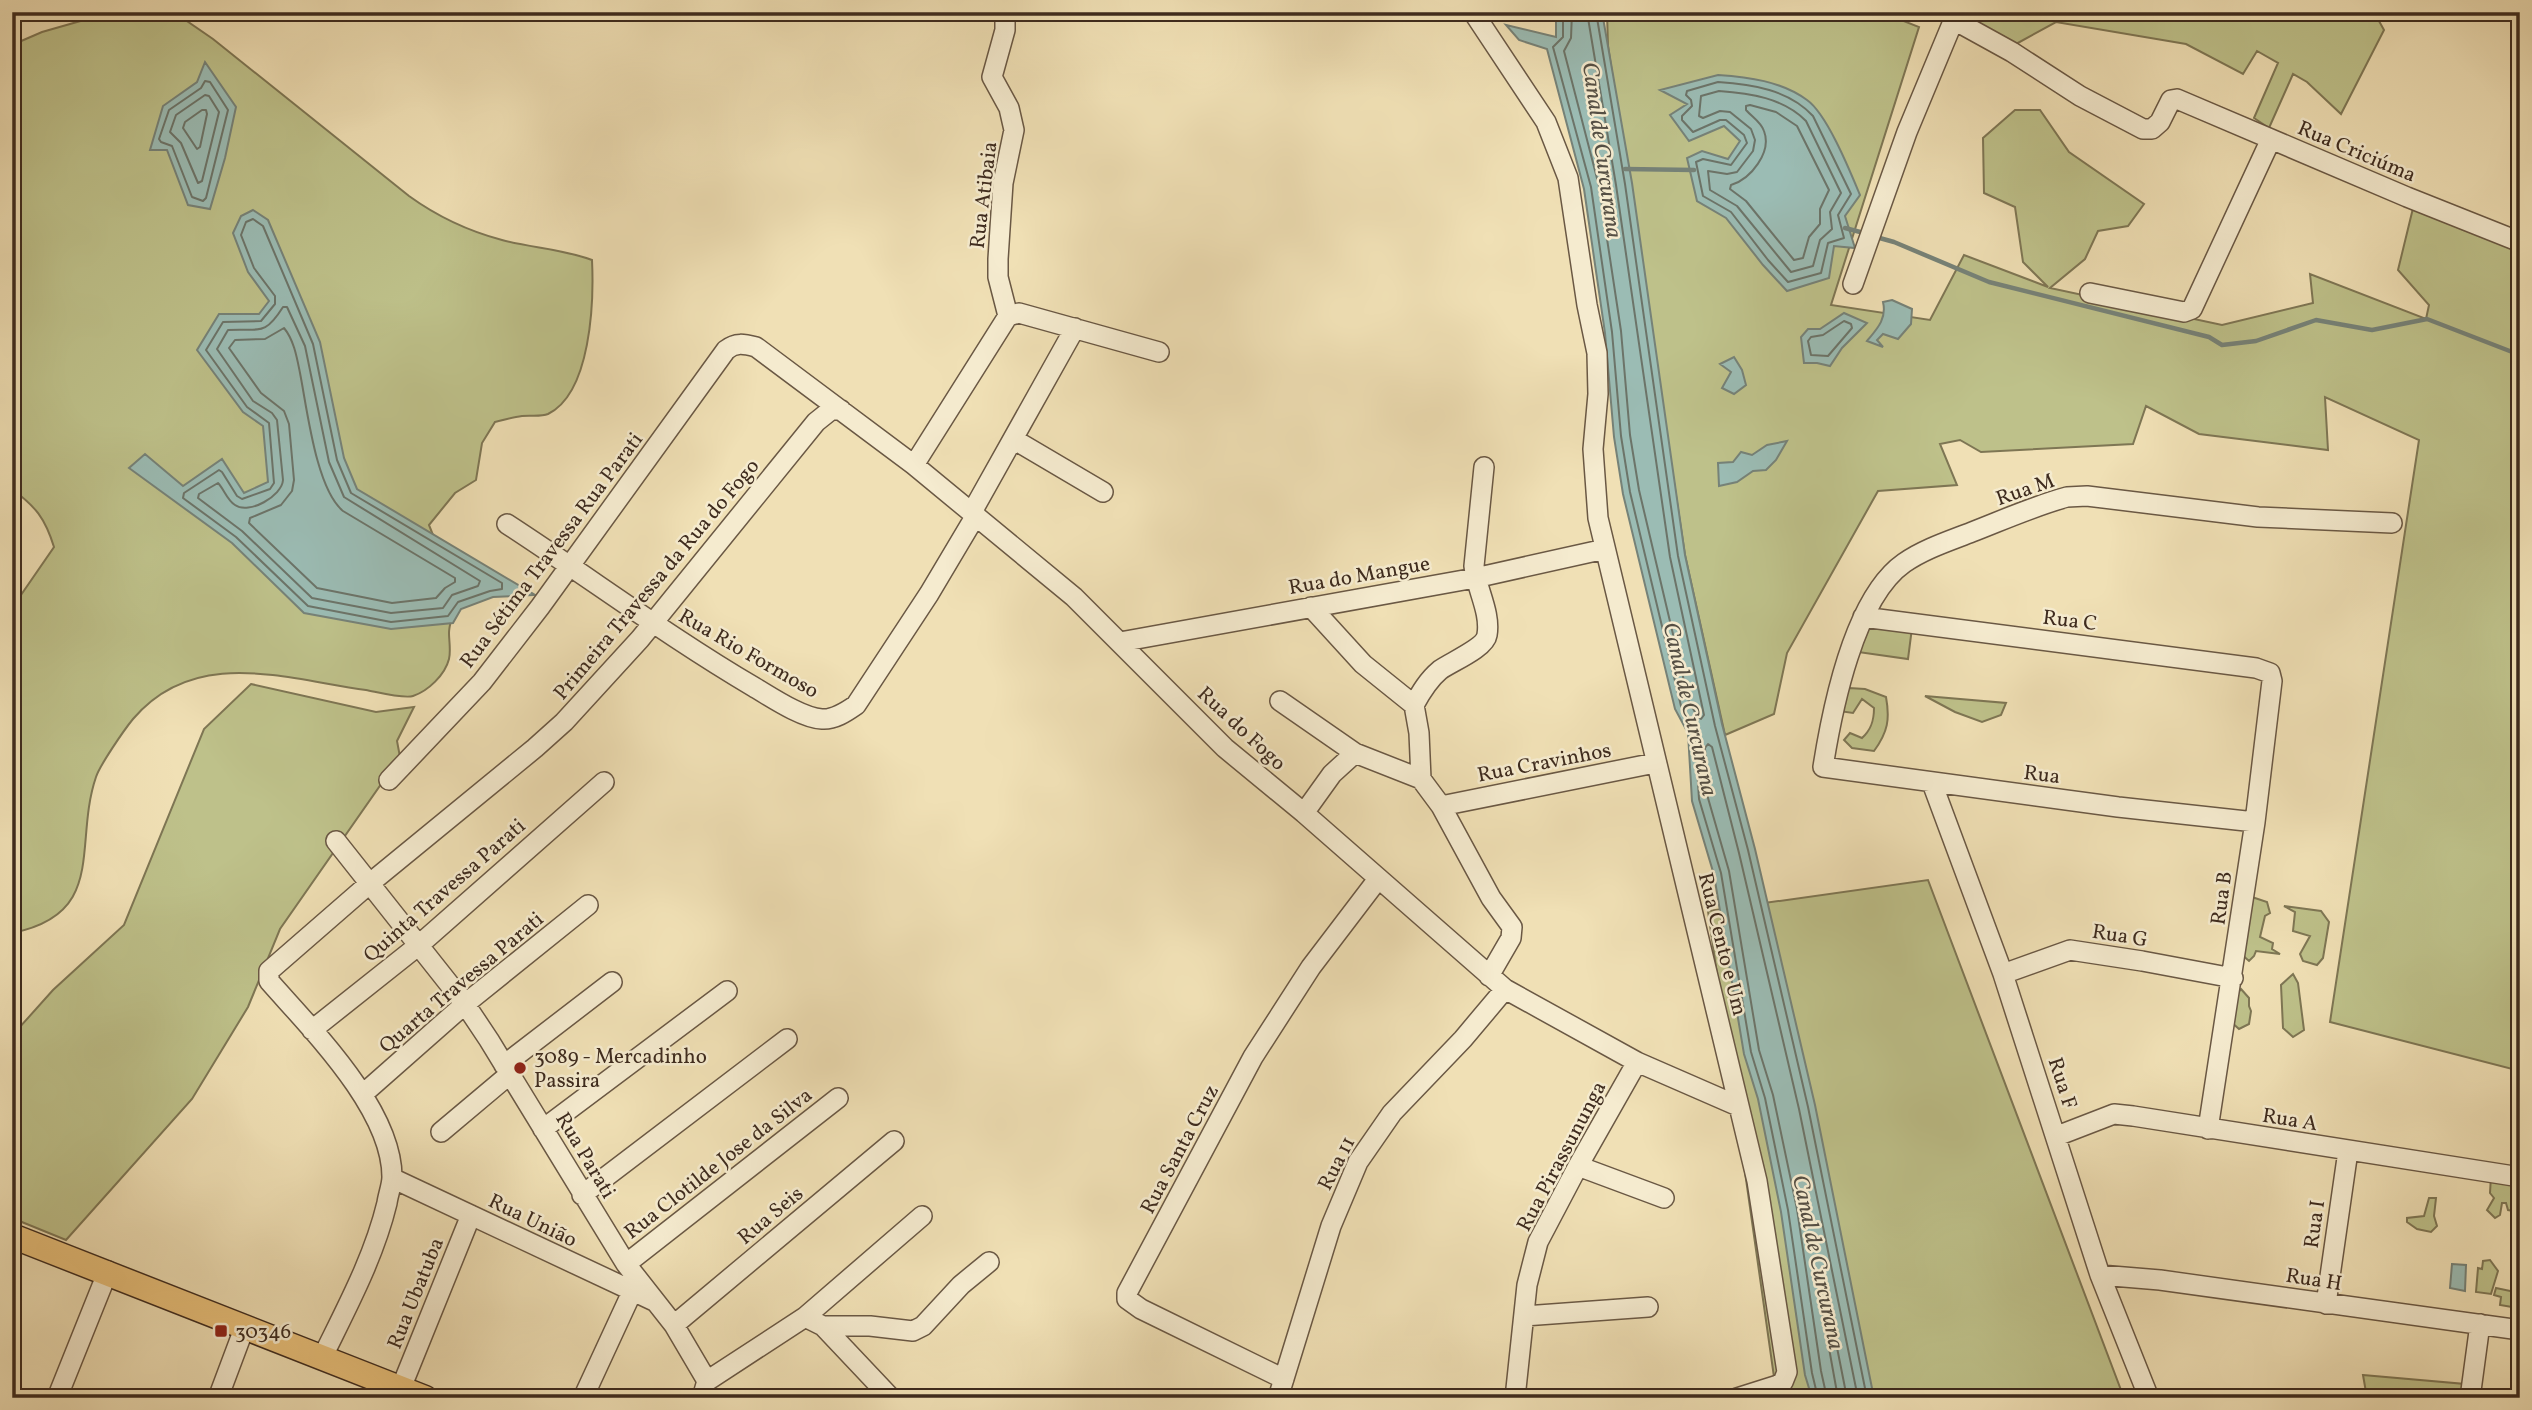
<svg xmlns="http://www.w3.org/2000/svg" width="2532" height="1410" viewBox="0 0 2532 1410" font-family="Vollkorn,serif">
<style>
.green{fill:#bec18a;stroke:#7e7654;stroke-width:2}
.water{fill:#9bbcb4;stroke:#768278;stroke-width:2}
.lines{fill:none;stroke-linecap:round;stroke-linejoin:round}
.shore{stroke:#6c7469;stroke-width:2}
.stream{stroke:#768278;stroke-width:4.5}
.minor-casing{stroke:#6a5844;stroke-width:22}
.major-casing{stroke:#3e2b1e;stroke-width:27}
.minor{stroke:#f5ebcf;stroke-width:19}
.major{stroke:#e8c07a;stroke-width:24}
.poi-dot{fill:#8f2418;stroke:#f5ebcf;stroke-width:2.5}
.labels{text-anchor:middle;stroke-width:5;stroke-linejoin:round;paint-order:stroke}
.street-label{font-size:21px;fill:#3e2b1e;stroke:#f5ebcf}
.poi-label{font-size:21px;fill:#3e2b1e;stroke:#f5ebcf;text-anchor:start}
.water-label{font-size:23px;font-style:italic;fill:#554f44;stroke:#f5ebcf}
</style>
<rect width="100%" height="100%" fill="#f0e0b5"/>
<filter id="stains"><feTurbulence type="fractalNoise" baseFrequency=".00286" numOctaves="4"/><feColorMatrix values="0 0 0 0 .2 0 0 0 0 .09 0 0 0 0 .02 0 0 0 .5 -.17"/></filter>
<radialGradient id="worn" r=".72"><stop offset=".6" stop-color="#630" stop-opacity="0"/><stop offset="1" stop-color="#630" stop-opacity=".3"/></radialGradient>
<path class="green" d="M112,12H166L178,15L213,39L409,196C438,217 468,231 502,240C532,248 563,249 592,260C594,302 591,393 548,414C541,417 530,415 522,416C513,417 504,420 495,422L482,443L476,480L455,493L429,525C437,544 452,591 452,612C452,619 449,626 449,633C449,641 451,651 449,659C445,675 428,691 413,696C404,699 377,692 366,690C285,679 195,646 133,719C124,730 100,765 96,777C73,844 108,914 12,933V608L54,547C45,518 36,507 12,489V45L42,32Z
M1607,12H1881L1919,27L1831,305L1930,320L1964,255L2048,287L2023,262L2015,207L1984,193L1983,138L2015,110H2040L2069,152L2144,204L2128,226L2098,231L2085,259L2050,288L2222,325L2313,303L2310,274L2426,319L2429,305L2398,270L2415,200L2520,245V1071L2330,1022L2419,440L2325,397L2328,450L2199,434L2146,406L2133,444L1981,452L1960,440L1940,444L1957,485L1878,491L1787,653L1774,714L1725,735L1685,555L1608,46Z
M1966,12H2374L2384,30L2341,114L2307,82L2293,74L2269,128L2254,118L2278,63L2257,51L2243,74L2186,44L2056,22L2016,44L1964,17Z
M1874,612L1913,620L1908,659L1858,652Z
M251,684L376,712L414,707L397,741L400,757L280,929L248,1007L192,1099L66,1240L12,1218V1031L19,1028L53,990L124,925L204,729Z
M1849,688L1865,689L1886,697C1890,719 1888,732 1874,751L1852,748L1844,740L1850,733L1862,738C1871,730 1874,721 1874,708L1862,699L1853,713L1839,711Z
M1925,696L2006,703L2001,715L1982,722L1955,712Z
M1928,880L2124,1398H1734L1776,1391L1708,911Z
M2249,896L2267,902L2270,913L2265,916L2260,937L2273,943L2272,949L2280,954L2256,951L2254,956L2249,961L2240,953Z
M2284,906L2321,911L2329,922L2323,958L2317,965L2303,961L2300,954L2310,936L2293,931L2295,912Z
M2293,974L2298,983L2304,1030L2293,1037L2283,1028L2281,985Z
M2241,989L2249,998V1006L2251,1011L2249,1024L2239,1029L2229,1020L2232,1000Z
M2491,1176L2520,1179V1212L2508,1210L2506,1203H2502L2500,1215L2495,1218L2487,1210L2494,1198L2490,1193Z
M2429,1198H2436L2434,1216L2437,1226L2431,1232L2417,1229L2407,1222V1218L2424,1216Z
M2490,1260L2498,1271L2491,1294L2476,1292L2478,1268L2482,1269L2483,1261Z
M2496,1288L2520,1293L2518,1308L2500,1305L2501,1297L2494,1295Z
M2363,1375L2465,1384L2464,1398H2417L2399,1393L2398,1398H2367Z"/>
<path class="water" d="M1556,12H1602L1632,183L1685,555L1722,724L1755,849L1815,1105L1874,1398H1812L1805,1375L1781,1212L1758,1099L1744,1054L1714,875L1692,801L1688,733L1675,709L1623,494L1614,437L1605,333L1584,189L1547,49L1519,40L1506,25L1556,37Z
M205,62L236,107L225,158L210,209L188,205L167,150H150L163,106L197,82Z
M1718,75C1748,77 1781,81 1807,100C1827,114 1850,171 1860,195L1845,216L1855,248L1834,246L1829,278L1787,291L1763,265L1726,218L1697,201L1687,158L1702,151L1728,159L1740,141L1724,126L1689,141L1670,115L1687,104L1660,90Z
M253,210L268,220L320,342L344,458L357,489L535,595L493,597L461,609L453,623L391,629L304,613L232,543L129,468L145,454L183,486L222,459L244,493L268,482L263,426L243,412L197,350L219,314H259L269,301L248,272L233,233L241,216Z
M1892,300L1912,309L1911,324L1898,339L1883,334L1877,340L1883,347L1867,341C1877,329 1887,319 1883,302Z
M1844,313L1867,323L1842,348L1830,366L1817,363H1804L1801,337L1808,329H1820Z
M1734,357L1742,370L1746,385L1734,394L1722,388L1731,372L1720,364Z
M1787,441L1776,460L1766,470L1753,471L1737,482L1719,486L1718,463L1733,462L1741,452L1752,455L1767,445Z
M2452,1264L2466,1265L2465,1291L2450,1288Z"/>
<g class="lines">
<path class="shore" d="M1563,12V37L1553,47L1591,187L1612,332L1621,436L1630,492L1681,706L1695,732L1699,799L1721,873L1751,1052L1765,1098L1788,1210L1812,1373L1818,1398
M1572,12L1571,38L1564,51L1599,186L1621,331L1630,435L1639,490L1689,702L1698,717L1701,719L1704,715L1670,557L1616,185L1587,12
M1596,12L1625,184L1678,556L1715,726L1748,850L1808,1107L1867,1398
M205,81L210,82L228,110L206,198L203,201L192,197L172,146L161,142L159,139L169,110L201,88Z
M1718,82C1752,84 1789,90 1813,116L1851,194L1838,215L1844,238L1828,243L1821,273L1788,282L1768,260L1731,212L1703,196L1696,162L1703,159L1731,165L1747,143L1744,135L1726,120H1720L1693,132L1682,120V116L1692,106L1691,100L1686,95L1687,91Z
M1719,91C1749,93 1784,98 1806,121L1841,193L1830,212L1832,229L1820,240L1813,266L1791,272L1737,206L1710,190L1708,171L1727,174L1737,172L1753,151L1755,140L1751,129L1730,112L1720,111L1703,118L1699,116L1701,96Z
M205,95L209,96L219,112L202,181L198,183L181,143L170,132L176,115Z
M1750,105L1776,112L1797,126L1829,190L1820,209V224L1809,237L1803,258L1794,260L1746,201L1730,189L1731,185C1751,179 1772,152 1764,131C1761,122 1752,117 1746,110V106Z
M202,110H206L207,114L200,147L197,149L183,128L185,122Z
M253,219L263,226L313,344L337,460L351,493L502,583V589L490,591L458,602L448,616L391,622L308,606L236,537L183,498L184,493L219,470L222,472L237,496L242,499L270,489L274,483L269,423L247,407L206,350L223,322L261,321L275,304V296L254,268L241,235L246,222Z
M287,307L305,346L329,462L344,497L480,581L478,586L452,595L443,608L391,613L312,598L242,531L198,498L199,494L218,483C224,489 227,500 235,505C249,515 282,496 283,480L277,420L272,413L253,401L217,349L228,330C260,328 264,337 283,307Z
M1844,321L1851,324L1852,328L1828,356L1811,355L1808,341L1811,337L1823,335Z
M284,328C294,340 297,358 300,373C307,408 316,489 343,511L455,578V582L445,588L436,598L392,603L317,588L249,523L250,518L281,505L292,491L294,480L289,424L284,411L261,393L229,348L235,340L265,339Z
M1827,1398L1821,1371L1797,1209L1773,1095L1759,1050L1729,871L1708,798L1705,748L1708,744L1712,747L1739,853L1799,1109L1858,1398
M1838,1398L1821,1304L1824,1300L1828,1302L1847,1398"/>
<path class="stream" d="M1625,169L1694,170
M1845,228L1864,233
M1876,237L1894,242L1989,282L2209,337L2222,345L2256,341L2316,320L2372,330L2427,319L2520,355"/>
<defs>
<path id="minor" d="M1005,12V30L992,77L1009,108L1014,130L1003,183L998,259V277L1008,316
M1473,12L1546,122L1568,178L1587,305L1597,353L1598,394L1593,449L1598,518L1757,1181L1787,1372L1783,1382L1778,1385L1737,1398
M1954,20L2012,52L2080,96L2143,129H2152L2160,122L2171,100L2177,99L2407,197L2520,242
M1853,284L1907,132L1957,12
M2090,293L2184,312L2192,309L2271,139
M1008,316L1019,313L1159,352
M1013,439L1103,492
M914,465L1008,316
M972,512L1075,328
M507,524C590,578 669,637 754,687C771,697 802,718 822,719C834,720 846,712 856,705L929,594L976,515
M1311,607L1363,664L1414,705L1419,733L1421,779L1441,806L1491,898L1512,927L1511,938L1489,976
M1863,617L2256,668L2270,673L2272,681L2255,822L2208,1129
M1120,642L1475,578L1605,549
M1280,701L1355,753
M1414,705C1421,692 1428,680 1440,670C1451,662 1485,648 1487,635C1491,612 1476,588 1474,566L1484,467
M389,780L482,682L540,607L726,350C736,342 744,344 756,347L914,465L1074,597L1225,748L1304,813L1505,989L1637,1062L1738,1106
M1932,783L2003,974L2100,1275L2149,1398
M1441,806L1655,763
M1304,813L1332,774L1355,753L1421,779
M2255,822L2118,807L1823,767C1832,710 1854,598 1904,563C1924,549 1949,541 1972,532C2003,520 2034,506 2067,497L2087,496L2258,517L2392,523
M336,841L465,1004L489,1040L626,1264L674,1325L707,1381L702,1398
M2003,974L2070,950L2142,961L2233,978
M312,1030L419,945L604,782
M504,1065L612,982
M363,1094L465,1004L588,905
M543,1129L727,991
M441,1132L510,1074
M2057,1136L2114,1114L2133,1116L2520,1177
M1578,1166L1664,1198
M392,1178L654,1301
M582,1195L787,1039
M626,1264L838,1098
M2100,1275L2160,1280L2520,1330
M2326,1304L2348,1151
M1524,1316L1648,1307
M805,1317L922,1216
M674,1325L894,1141
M823,1326H870L913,1331L923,1326L961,1285L989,1262
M323,1356C347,1307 374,1257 387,1203C388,1195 392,1185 392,1177C392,1109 312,1030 269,981V971L369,884L535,748L564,722L640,639L816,422L831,410H841
M1284,1379L1141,1309L1127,1299V1293L1253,1057L1311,967L1378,879
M707,1381L805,1317L823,1326L891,1398
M401,1388L471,1215
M57,1398L108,1271
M218,1398L245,1326
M583,1398L632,1292
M1278,1398L1331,1226L1358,1162L1392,1113L1463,1039L1505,989
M1515,1398L1527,1285L1538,1242L1578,1166L1637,1062
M2470,1398L2480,1324"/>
<path id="major" d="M12,1236L425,1398"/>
</defs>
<use href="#minor" class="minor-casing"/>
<use href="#major" class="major-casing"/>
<use href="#minor" class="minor"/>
<use href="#major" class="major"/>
</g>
<g class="poi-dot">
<circle cx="520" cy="1068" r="7"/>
<rect x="214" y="1324" width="14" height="14" rx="3.5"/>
</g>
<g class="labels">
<g class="street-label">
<text transform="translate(2357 151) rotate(23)" y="7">Rua Criciúma</text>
<text transform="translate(983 195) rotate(-83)" y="7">Rua Atibaia</text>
<text transform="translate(2025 489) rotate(-19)" y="7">Rua M</text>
<text transform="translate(551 550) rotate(-53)" y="7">Rua Sétima Travessa Rua Parati</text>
<text transform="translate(1359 575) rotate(-10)" y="7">Rua do Mangue</text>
<text transform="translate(656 579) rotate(-50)" y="7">Primeira Travessa da Rua do Fogo</text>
<text transform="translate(2070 620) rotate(7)" y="7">Rua C</text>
<text transform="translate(749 653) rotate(30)" y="7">Rua Rio Formoso</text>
<text transform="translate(1242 728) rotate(43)" y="7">Rua do Fogo</text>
<text transform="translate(1544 762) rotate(-11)" y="7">Rua Cravinhos</text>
<text transform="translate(2042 774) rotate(7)" y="7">Rua</text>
<text transform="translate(444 890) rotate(-41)" y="7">Quinta Travessa Parati</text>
<text transform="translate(2221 898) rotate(-82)" y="7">Rua B</text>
<text transform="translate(2120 935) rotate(9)" y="7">Rua G</text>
<text transform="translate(1723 944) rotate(76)" y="7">Rua Cento e Um</text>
<text transform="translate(461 982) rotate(-40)" y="7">Quarta Travessa Parati</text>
<text transform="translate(2063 1083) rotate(72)" y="7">Rua F</text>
<text transform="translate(2290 1119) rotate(9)" y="7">Rua A</text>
<text transform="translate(1179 1149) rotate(-62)" y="7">Rua Santa Cruz</text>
<text transform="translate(586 1155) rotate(59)" y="7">Rua Parati</text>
<text transform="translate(1561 1156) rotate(-62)" y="7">Rua Pirassununga</text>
<text transform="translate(718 1163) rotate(-38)" y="7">Rua Clotilde Jose da Silva</text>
<text transform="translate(1336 1163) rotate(-63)" y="7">Rua 11</text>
<text transform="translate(770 1215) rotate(-40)" y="7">Rua Seis</text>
<text transform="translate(533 1220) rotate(26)" y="7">Rua União</text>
<text transform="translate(2314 1224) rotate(-82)" y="7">Rua I</text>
<text transform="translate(2314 1279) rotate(9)" y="7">Rua H</text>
<text transform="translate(415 1293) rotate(-68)" y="7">Rua Ubatuba</text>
</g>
<g class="poi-label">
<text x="534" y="1063">3089 - Mercadinho<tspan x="534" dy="24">Passira</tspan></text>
<text x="235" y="1338">30346</text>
</g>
<g class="water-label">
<text transform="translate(1603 150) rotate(82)" y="8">Canal de Curcurana</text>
<text transform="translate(1691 709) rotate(77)" y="8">Canal de Curcurana</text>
<text transform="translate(1819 1262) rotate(78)" y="8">Canal de Curcurana</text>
</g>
</g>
<rect width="2532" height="1410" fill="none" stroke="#f0e0b5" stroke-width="42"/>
<rect x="14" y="14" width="2504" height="1382" fill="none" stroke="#3e2b1e" stroke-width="3.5"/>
<rect x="21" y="21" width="2490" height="1368" fill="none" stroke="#3e2b1e" stroke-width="2"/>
<rect width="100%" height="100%" filter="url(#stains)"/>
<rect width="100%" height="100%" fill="url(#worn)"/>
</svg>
